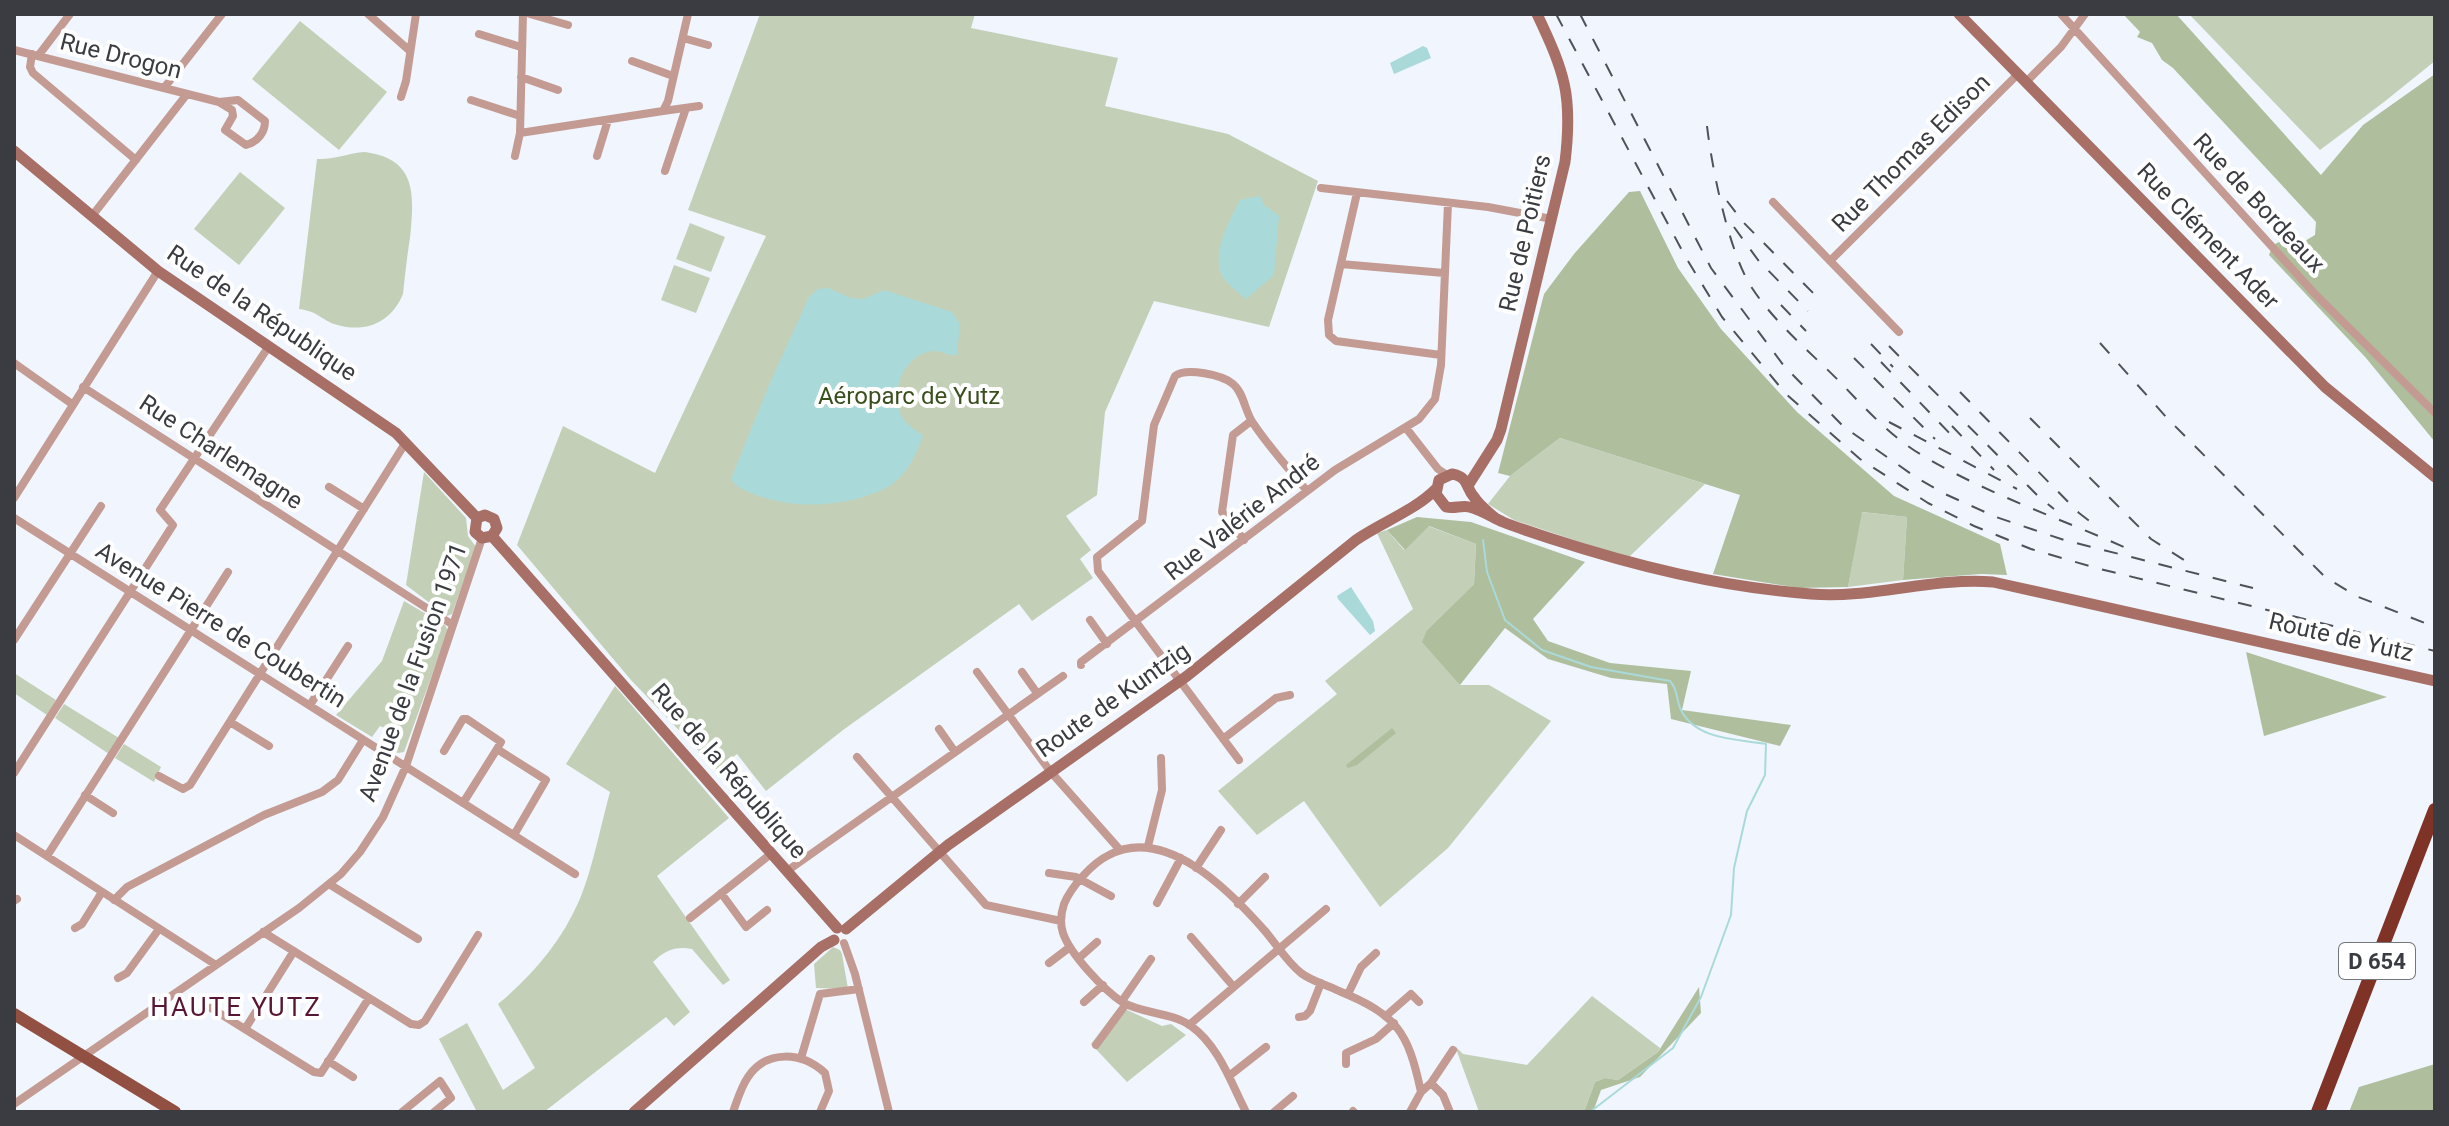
<svg xmlns="http://www.w3.org/2000/svg" width="2449" height="1126" viewBox="0 0 2449 1126" font-family="Roboto,sans-serif">
<style>
.green{fill:#c3d0b7}
.forest{fill:#afbf9e}
.water{fill:#aad9d9}
.lines{fill:none;stroke-linecap:round;stroke-linejoin:round}
.stream{stroke:#aad9d9;stroke-width:2}
.street{stroke:#c39b93;stroke-width:8}
.secondary{stroke:#a76f65;stroke-width:11}
.primary{stroke:#925043;stroke-width:12}
.highway{stroke:#7f3326;stroke-width:14}
.rail{stroke:#4f5257;stroke-width:2;stroke-dasharray:14 14;stroke-linecap:butt}
.labels{text-anchor:middle;stroke-width:8;stroke-linejoin:round;paint-order:stroke}
.shield{fill:#fff;stroke:#75767a;stroke-width:2}
.shield-label{font-size:22px;font-weight:bold;fill:#3a3c41}
.street-label{font-size:24px;fill:#3a3c41;stroke:#fff}
.park-label{font-size:24px;fill:#3a4f1e;stroke:#fff}
.neighbourhood-label{font-size:26px;letter-spacing:2px;fill:#571634;stroke:#fff}
</style>
<rect width="100%" height="100%" fill="#f0f5fe"/>
<path class="green" d="M760,14H975L971,28L1118,58L1105,106L1228,134L1318,181L1269,327L1154,301L1105,412L1097,495L1066,516L1091,550L1080,559L1093,578L1032,621L1019,604L843,730L766,791L737,754L717,770L631,680L517,545L563,426L655,473L766,236L688,210Z
M2189,14H2435V61L2384,102L2320,150Z
M300,21L387,92L339,150L252,79Z
M365,152C418,159 414,196 410,238C407,256 405,275 403,294C391,323 365,334 334,324C319,318 319,312 299,309L317,159C335,160 347,153 365,152Z
M240,172L285,208L239,265L194,229Z
M690,223L725,237L711,272L676,259Z
M674,265L710,278L696,313L661,300Z
M1560,438L1705,484L1628,558L1514,520L1488,504L1510,476Z
M424,472L466,518L468,536L476,547L452,614L447,616L406,585Z
M1861,512L1907,517L1903,580L1848,587Z
M1428,526L1476,544L1474,584L1427,630L1460,685H1489L1551,721L1448,848L1380,907L1304,801L1257,835L1218,791L1337,694L1325,681L1413,609L1377,533L1387,530L1404,550Z
M404,601L445,625L448,631L404,752L398,753L389,749L398,734L391,729L389,730L380,726L372,737L336,715L382,661Z
M14,673L56,700L47,715L14,693Z
M615,686L729,818L657,876L730,980L723,985L692,949C676,946 665,950 653,962L690,1012L674,1026L666,1017L544,1112H477L439,1039L467,1023L503,1090L535,1068L498,1004C532,976 561,942 579,901C592,871 601,825 610,792L566,764Z
M64,704L119,738L109,754L55,718Z
M124,744L161,767L154,782L115,758Z
M833,947L840,950L842,954L848,989L816,988L814,964Z
M1592,996L1660,1048L1658,1052L1618,1080L1605,1078L1595,1082L1584,1112H1479L1455,1046L1463,1054L1527,1065Z
M1125,1009L1162,1026L1171,1024L1186,1035L1127,1082L1091,1044L1116,1011Z"/>
<path class="forest" d="M2123,14H2176L2321,175L2363,125L2435,74V442L2366,358L2269,255L2273,245L2283,240L2298,245L2315,235L2316,222L2173,68L2162,60L2152,43L2137,37L2140,32Z
M1640,191L1678,268L1721,329L1797,412L1894,496L2000,544L2007,575L1981,574L1903,580L1907,517L1862,512L1848,587L1799,588L1713,574L1740,495L1560,438L1510,476L1498,473L1544,294L1574,254L1629,192Z
M1417,517L1471,522L1585,562L1533,619L1548,641L1610,663L1691,671L1682,710L1791,725L1780,746L1671,719L1667,684L1611,678L1548,659L1505,628L1460,685L1422,642L1427,630L1474,584L1476,544L1429,526L1405,550L1387,530Z
M2246,652L2387,697L2264,736Z
M1392,728L1396,733L1357,765L1348,768L1346,765Z
M1699,987L1701,1013L1640,1077L1601,1090L1593,1112H1584L1595,1082L1605,1078L1618,1080L1658,1052Z
M2435,1064V1112H2349L2359,1087Z"/>
<path class="water" d="M1423,46L1427,48L1431,58L1394,74L1390,63Z
M1260,196L1264,205L1279,216L1274,275L1246,299C1239,293 1227,284 1222,276C1211,252 1230,220 1240,200Z
M828,288L851,298L863,299L884,290L952,312L960,324L957,355C947,356 941,350 933,351C903,354 887,396 904,420C909,426 917,431 923,436C915,457 906,478 884,489C845,507 796,510 756,495C746,491 738,489 731,479L769,385L809,297L818,289Z
M1351,587L1373,621L1375,631L1370,635L1338,599L1337,596Z"/>
<g class="lines">
<path class="stream" d="M1483,540L1487,572L1505,620L1542,650L1591,667L1670,681C1678,689 1676,700 1681,710C1696,740 1737,739 1766,744L1765,775L1747,811L1734,868L1731,915L1701,997L1673,1048L1590,1112"/>
<path class="street" d="M368,14L410,51
M530,14L568,25
M2061,14L2314,293L2435,413
M479,34L521,47
M683,38L708,45
M14,50L219,102L232,110L233,116L225,130L246,145C257,142 265,133 265,121L238,100L219,102
M32,54L30,67L33,73L136,160
M38,56L70,14
M632,61L673,76
M521,77L558,90
M2026,82L2061,47L2085,14
M164,88L222,14
M401,97L406,81L416,14
M471,100L520,116
M663,111L699,106
M520,133L523,14
M515,156L520,133L663,111L668,101L688,14
M597,156L608,120
M665,171L686,108
M1321,188L1488,207L1552,219
M1357,193L1328,320L1329,335L1336,341L1441,355
M1773,202L1899,332
M92,216L187,94
M1831,260L2018,74
M1341,264L1444,273
M14,363L72,404
M83,387L453,625
M1406,428L1438,469L1447,475
M329,487L364,509
M14,498L158,271
M14,518L575,874
M1244,540L1222,512L1233,435L1251,421
M1090,620L1107,644
M14,640L101,506
M1081,665V662L1335,470L1419,419L1435,399L1441,365L1448,203
M977,672L1050,771L1120,850
M1022,672L1037,693
M310,705L348,646
M230,722L269,746
M939,729L955,752
M1223,739L1276,698L1290,695
M444,751L463,719H467L501,742L497,749
M857,757L986,905L1061,921
M1239,760L1098,571L1097,557L1142,521L1154,425L1175,376C1186,367 1223,375 1233,384C1244,393 1245,412 1253,423C1269,447 1289,469 1307,491
M14,773L173,525L160,510L269,346
M159,776L183,789L190,785L406,442
M85,795L113,813
M463,803L497,749L546,780L514,835
M14,835L216,965
M1148,846L1162,790L1161,758
M47,856L228,572
M1196,868L1221,830
M787,871L1063,676
M1049,873L1076,877L1111,896
M329,884L418,939
M721,893L746,927L767,910
M114,900L127,887L264,815L322,792L338,780L363,740
M14,901L17,899
M1157,903L1181,858
M1238,904L1265,877
M690,918L772,853
M75,928L82,924L102,892
M263,932L411,1024L419,1025L425,1021L478,935
M1191,937L1233,986
M844,943L855,974L889,1112
M1079,958L1097,942
M1049,963L1070,947
M118,978L127,973L159,929
M1348,994L1361,967L1376,953
M1122,1001L1151,959
M1084,1002L1103,985
M211,1008L314,1072L321,1073L369,998
M1387,1015L1411,994L1419,1002
M1299,1017L1305,1016L1310,1011L1321,983
M1189,1025L1326,909
M245,1029L294,951
M1096,1045L1126,1004
M801,1058L820,994L859,989
M328,1061L353,1077
M1346,1064V1053L1376,1039L1394,1023
M1229,1076L1266,1047
M1431,1083L1453,1050
M1421,1092L1431,1083L1443,1095L1450,1112
M14,1104L299,908L341,874L360,852L383,817L406,766L482,538
M1353,1111L1354,1112
M402,1112L440,1081L451,1098L434,1112
M733,1112C737,1101 741,1087 748,1077C767,1049 802,1052 825,1073L829,1091L820,1112
M1246,1112C1231,1083 1219,1046 1191,1026C1172,1012 1142,1014 1122,1002C1104,990 1070,954 1063,933C1060,924 1061,913 1064,904C1071,887 1092,863 1109,855C1166,825 1230,891 1265,931C1277,945 1287,962 1301,973C1311,981 1327,985 1339,991C1397,1015 1408,1031 1421,1092L1410,1112
M1274,1112L1293,1096"/>
<path class="secondary" d="M1959,14L2325,387L2435,477
M14,151L158,271L396,433L477,518
M1469,484L1497,440L1501,429L1565,162C1573,96 1565,73 1537,14
M1494,517C1487,511 1479,505 1474,497C1465,487 1469,477 1452,474L1439,480L1436,494L1446,507C1455,509 1461,505 1469,507C1481,510 1492,517 1503,522C1518,528 1534,533 1549,538C1635,566 1720,587 1811,594C1872,599 1932,577 1993,582L2435,681
M477,518L485,515L494,519L497,528L492,536
M477,518L475,532L482,538L492,536
M492,536L837,928
M846,929L948,845L1187,676L1356,540C1382,522 1414,511 1436,489
M634,1112L821,947L834,940"/>
<path class="primary" d="M14,1014L175,1112"/>
<path class="highway" d="M2318,1112L2435,810"/>
<path class="rail" d="M1556,14L1685,256L1722,317L1786,394L1860,459L1928,503L1974,526L2031,549L2096,568L2435,651
M1580,14L1711,268L1784,366L1844,427L1917,478L1945,494L1996,517L2064,540L2253,588
M1707,126C1712,169 1729,253 1752,288C1775,323 1810,352 1839,381C1864,407 1889,435 1920,454C1983,492 2056,517 2124,547
M1727,201L1744,223L1820,300
M1734,227L1758,260L1808,311
M1781,305L1806,331
M2100,343L2167,418L2325,577L2356,596L2435,627
M1871,344L1893,367
M1889,346L2038,496L2054,509
M1854,358L1935,439
M1881,362L1956,440
M1960,392L2079,513L2100,529
M2030,418L2151,539L2195,567
M1889,422L2017,489
M1952,426L1994,470"/>
</g>
<g class="labels">
<rect class="shield" x="2339" y="943" width="76" height="36" rx="6"/>
<g class="shield-label">
<text x="2377" y="969">D 654</text>
</g>
<g class="street-label">
<text transform="translate(121 56) rotate(14)" y="8">Rue Drogon</text>
<text transform="translate(1911 153) rotate(-45)" y="8">Rue Thomas Edison</text>
<text transform="translate(2259 203) rotate(47)" y="8">Rue de Bordeaux</text>
<text transform="translate(1525 233) rotate(-77)" y="8">Rue de Poitiers</text>
<text transform="translate(2208 236) rotate(46)" y="8">Rue Clément Ader</text>
<text transform="translate(262 313) rotate(34)" y="8">Rue de la République</text>
<text transform="translate(221 452) rotate(33)" y="8">Rue Charlemagne</text>
<text transform="translate(1242 517) rotate(-38)" y="8">Rue Valérie André</text>
<text transform="translate(221 625) rotate(32)" y="8">Avenue Pierre de Coubertin</text>
<text transform="translate(2341 637) rotate(13)" y="8">Route de Yutz</text>
<text transform="translate(413 672) rotate(-70)" y="8">Avenue de la Fusion 1971</text>
<text transform="translate(1113 700) rotate(-35)" y="8">Route de Kuntzig</text>
<text transform="translate(729 771) rotate(49)" y="8">Rue de la République</text>
</g>
<g class="park-label">
<text x="909" y="404">Aéroparc de Yutz</text>
</g>
<g class="neighbourhood-label">
<text x="236" y="1016">HAUTE YUTZ</text>
</g>
</g>
<rect width="2449" height="1126" fill="none" stroke="#3a3c41" stroke-width="32"/>
</svg>
